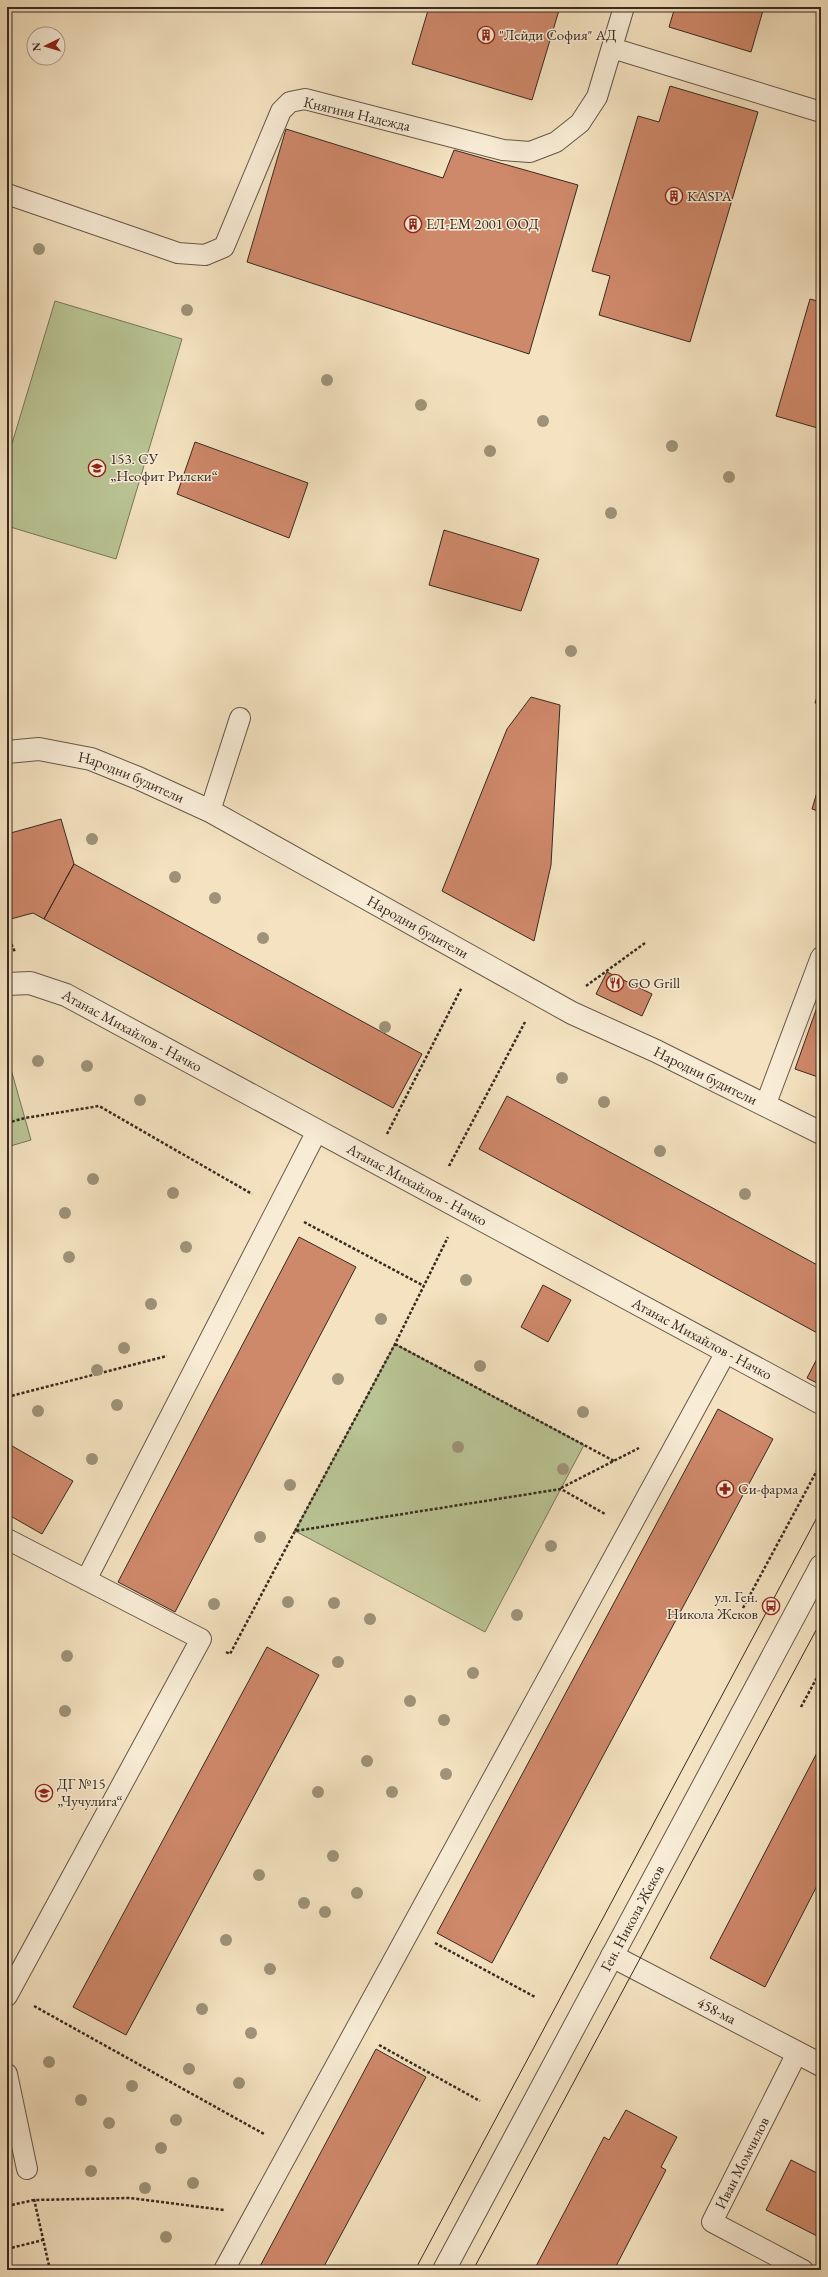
<svg xmlns="http://www.w3.org/2000/svg" width="828" height="2277" viewBox="0 0 828 2277" font-family="'EB Garamond',serif">
<style>
.green{fill:#b9c494;stroke:#78775a}
.building{fill:#ce886a;stroke:#382a21}
.lines{fill:none;stroke-linecap:round;stroke-linejoin:round}
.service-casing{stroke:#675849;stroke-width:22}
.minor-casing{stroke:#675849;stroke-width:24}
.tertiary-casing{stroke:#675849;stroke-width:24}
.path{stroke:#382a21;stroke-width:2.5;stroke-dasharray:3 2;stroke-linecap:butt}
.service{stroke:#f8ecd6;stroke-width:20}
.minor{stroke:#f8ecd6;stroke-width:22}
.tertiary{stroke:#f8ecd6;stroke-width:22}
.tram{stroke:#382a21;stroke-width:1}
.tree{fill:#9e9278}
.labels{text-anchor:middle;stroke-width:3;stroke-linejoin:round;paint-order:stroke}
.poi-label{font-size:15px;fill:#382a21;stroke:#f8ecd6;text-anchor:start}
.street-label{font-size:15px;fill:#382a21;stroke:#f8ecd6}
</style>
<rect width="100%" height="100%" fill="#f4e2c0"/>
<filter id="stains"><feTurbulence type="fractalNoise" baseFrequency=".005" numOctaves="4"/><feColorMatrix values="0 0 0 0 .2 0 0 0 0 .09 0 0 0 0 .02 0 0 0 .5 -.17"/></filter>
<radialGradient id="worn" r=".72"><stop offset=".6" stop-color="#630" stop-opacity="0"/><stop offset="1" stop-color="#630" stop-opacity=".3"/></radialGradient>
<path class="green" d="M55,301L182,339L116,559L7,526V460Z
M7,1055L31,1140L7,1147Z
M395,1344L584,1445L485,1632L295,1531Z"/>
<path class="building" d="M429,7H560L532,100L412,64Z
M675,7H764L751,52L669,27Z
M670,86L758,112L690,342L599,315L610,276L592,271L638,116L659,122Z
M286,129L443,178L454,150L578,185L529,354L247,262Z
M810,299L821,302V429L776,416Z
M195,442L308,483L289,538L177,494Z
M444,530L539,559L521,611L429,585Z
M821,684V705L815,703Z
M531,697L560,705L551,865L534,941L442,891L507,729Z
M821,779V812L812,809Z
M61,819L74,864L44,919L33,913L7,920V834Z
M74,864L422,1054L393,1108L44,919Z
M607,972L652,994L642,1016L596,994Z
M821,996V1078L795,1069Z
M507,1096L821,1267V1335L479,1149Z
M299,1237L356,1267L175,1612L118,1582Z
M543,1285L571,1300L548,1342L521,1327Z
M820,1353H821V1385L807,1378Z
M718,1409L773,1439L492,1963L437,1933Z
M7,1443L73,1481L42,1534L7,1514Z
M267,1647L319,1675L126,2035L73,2007Z
M821,1745V1878L765,1987L710,1958Z
M376,2049L426,2077L322,2270H258Z
M626,2110L677,2137L661,2167L666,2170L614,2270H534L604,2137L609,2140Z
M7,2133L11,2149L7,2150Z
M791,2160L821,2175V2238L766,2210Z"/>
<g class="lines">
<defs>
<path id="service" d="M612,48L821,112
M7,194L178,253L205,255L224,247L281,111L290,102L305,99L503,150L530,152L556,142L580,123L597,97L624,7
M210,811L240,718
M765,1106L821,957
M7,1539L201,1639L7,1996
M86,1580L317,1131
M797,2053L712,2222L803,2270
M7,2074L27,2169
M224,2270L726,1352"/>
<g id="minor">
<path id="s1" d="M7,752L39,749L91,759L138,778L210,811L572,1013L656,1051L821,1133"/>
<path id="s2" d="M7,984L30,983L66,995L821,1403"/>
<path id="s3" d="M612,1956L821,2065"/>
</g>
<g id="tertiary">
<path id="s4" d="M444,2270L821,1566"/>
</g>
</defs>
<use href="#service" class="service-casing"/>
<use href="#minor" class="minor-casing"/>
<use href="#tertiary" class="tertiary-casing"/>
<path class="path" d="M7,935L15,952
M586,986L645,943
M7,1123L25,1118L99,1106L252,1194
M387,1134L462,987
M449,1166L525,1022
M304,1222L424,1286
M395,1344L614,1461
M7,1397L167,1356
M561,1488L639,1448
M295,1531L395,1344L448,1237
M743,1608L821,1463
M226,1652L230,1654L295,1531L561,1489L605,1514
M801,1707L821,1670
M435,1943L535,1997
M34,2006L264,2134
M379,2045L480,2101
M34,2199L50,2270
M7,2206L34,2200L130,2198L224,2210
M7,2249L43,2240"/>
<use href="#service" class="service"/>
<use href="#minor" class="minor"/>
<use href="#tertiary" class="tertiary"/>
<path class="tram" d="M415,2270L821,1510
M473,2270L821,1621"/>
</g>
<g class="tree">
<circle cx="39" cy="249" r="6"/>
<circle cx="187" cy="310" r="6"/>
<circle cx="327" cy="380" r="6"/>
<circle cx="421" cy="405" r="6"/>
<circle cx="543" cy="421" r="6"/>
<circle cx="672" cy="446" r="6"/>
<circle cx="490" cy="451" r="6"/>
<circle cx="729" cy="477" r="6"/>
<circle cx="611" cy="513" r="6"/>
<circle cx="571" cy="651" r="6"/>
<circle cx="92" cy="839" r="6"/>
<circle cx="175" cy="877" r="6"/>
<circle cx="215" cy="898" r="6"/>
<circle cx="263" cy="938" r="6"/>
<circle cx="385" cy="1027" r="6"/>
<circle cx="38" cy="1061" r="6"/>
<circle cx="87" cy="1066" r="6"/>
<circle cx="562" cy="1078" r="6"/>
<circle cx="140" cy="1100" r="6"/>
<circle cx="604" cy="1102" r="6"/>
<circle cx="660" cy="1151" r="6"/>
<circle cx="93" cy="1179" r="6"/>
<circle cx="173" cy="1193" r="6"/>
<circle cx="745" cy="1194" r="6"/>
<circle cx="65" cy="1213" r="6"/>
<circle cx="186" cy="1247" r="6"/>
<circle cx="69" cy="1257" r="6"/>
<circle cx="466" cy="1280" r="6"/>
<circle cx="151" cy="1304" r="6"/>
<circle cx="381" cy="1319" r="6"/>
<circle cx="124" cy="1348" r="6"/>
<circle cx="480" cy="1366" r="6"/>
<circle cx="97" cy="1370" r="6"/>
<circle cx="338" cy="1379" r="6"/>
<circle cx="117" cy="1405" r="6"/>
<circle cx="38" cy="1411" r="6"/>
<circle cx="583" cy="1412" r="6"/>
<circle cx="458" cy="1447" r="6"/>
<circle cx="92" cy="1459" r="6"/>
<circle cx="563" cy="1469" r="6"/>
<circle cx="290" cy="1485" r="6"/>
<circle cx="260" cy="1537" r="6"/>
<circle cx="551" cy="1546" r="6"/>
<circle cx="288" cy="1602" r="6"/>
<circle cx="334" cy="1603" r="6"/>
<circle cx="214" cy="1604" r="6"/>
<circle cx="517" cy="1615" r="6"/>
<circle cx="370" cy="1619" r="6"/>
<circle cx="67" cy="1656" r="6"/>
<circle cx="338" cy="1662" r="6"/>
<circle cx="473" cy="1673" r="6"/>
<circle cx="410" cy="1701" r="6"/>
<circle cx="65" cy="1711" r="6"/>
<circle cx="444" cy="1720" r="6"/>
<circle cx="367" cy="1761" r="6"/>
<circle cx="446" cy="1774" r="6"/>
<circle cx="318" cy="1792" r="6"/>
<circle cx="392" cy="1792" r="6"/>
<circle cx="333" cy="1856" r="6"/>
<circle cx="259" cy="1875" r="6"/>
<circle cx="357" cy="1893" r="6"/>
<circle cx="304" cy="1903" r="6"/>
<circle cx="325" cy="1912" r="6"/>
<circle cx="226" cy="1940" r="6"/>
<circle cx="270" cy="1969" r="6"/>
<circle cx="202" cy="2009" r="6"/>
<circle cx="251" cy="2033" r="6"/>
<circle cx="49" cy="2062" r="6"/>
<circle cx="189" cy="2069" r="6"/>
<circle cx="239" cy="2083" r="6"/>
<circle cx="132" cy="2086" r="6"/>
<circle cx="81" cy="2100" r="6"/>
<circle cx="176" cy="2120" r="6"/>
<circle cx="109" cy="2123" r="6"/>
<circle cx="161" cy="2148" r="6"/>
<circle cx="91" cy="2171" r="6"/>
<circle cx="193" cy="2183" r="6"/>
<circle cx="145" cy="2188" r="6"/>
<circle cx="166" cy="2237" r="6"/>
</g>
<defs>
<symbol id="building-ring" viewBox="-11 -11 22 22"><circle r="9.5" fill="#f8ecd6" stroke="#8f2418" stroke-width="1.5"/><path d="M-4-6H4V6H1V3H-1V6H-4ZM-2.5-4.3h1.7v1.8h-1.7ZM.8-4.3h1.7v1.8H.8ZM-2.5-1h1.7V.8h-1.7ZM.8-1h1.7V.8H.8Z" fill="#8f2418"/></symbol>
<symbol id="school-ring" viewBox="-11 -11 22 22"><circle r="9.5" fill="#f8ecd6" stroke="#8f2418" stroke-width="1.5"/><path d="M0-5L7-2L0 1L-7-2ZM-4 1L0 2.5L4 1V4Q0 6-4 4Z" fill="#8f2418"/></symbol>
<symbol id="restaurant-ring" viewBox="-11 -11 22 22"><circle r="9.5" fill="#f8ecd6" stroke="#8f2418" stroke-width="1.5"/><path d="M-5-6h1v4h1v-4h1v4h1v-4h1v5L-1.5 .5V6h-2V.5L-5-1ZM5-6V6H3V1.5H1.5Q1.5-4 5-6Z" fill="#8f2418"/></symbol>
<symbol id="pharmacy-ring" viewBox="-11 -11 22 22"><circle r="9.5" fill="#f8ecd6" stroke="#8f2418" stroke-width="1.5"/><path d="M-2-6h4v4h4v4h-4v4h-4v-4h-4v-4h4Z" fill="#8f2418"/></symbol>
<symbol id="bus-ring" viewBox="-11 -11 22 22"><circle r="9.5" fill="#f8ecd6" stroke="#8f2418" stroke-width="1.5"/><path d="M-5-6H5V4H4V6H2V4H-2V6H-4V4H-5ZM-3.5-4V0h7V-4ZM-3.5 1.2v1.5H-2V1.2ZM2 1.2v1.5H3.5V1.2Z" fill="#8f2418"/></symbol>
</defs>
<g fill-rule="evenodd">
<use href="#building-ring" x="476" y="25" width="20" height="20"/>
<use href="#building-ring" x="664" y="186" width="20" height="20"/>
<use href="#building-ring" x="403" y="214" width="20" height="20"/>
<use href="#school-ring" x="87" y="458" width="20" height="20"/>
<use href="#restaurant-ring" x="605" y="973" width="20" height="20"/>
<use href="#pharmacy-ring" x="715" y="1479" width="20" height="20"/>
<use href="#bus-ring" x="761" y="1596" width="20" height="20"/>
<use href="#school-ring" x="34" y="1783" width="20" height="20"/>
</g>
<g class="labels">
<g class="poi-label">
<text x="499" y="40">"Лейди София" АД</text>
<text x="687" y="201">KASPA</text>
<text x="426" y="229">ЕЛ-ЕМ 2001 ООД</text>
<text x="110" y="464">153. СУ<tspan x="110" dy="17">„Неофит Рилски“</tspan></text>
<text x="628" y="988">GO Grill</text>
<text x="738" y="1494">Си-фарма</text>
<text x="758" y="1602" text-anchor="end">ул. Ген.<tspan x="758" dy="17">Никола Жеков</tspan></text>
<text x="57" y="1789">ДГ №15<tspan x="57" dy="17">„Чучулига“</tspan></text>
</g>
<g class="street-label">
<text transform="translate(357 114) rotate(13)" y="5">Княгиня Надежда</text>
<text dy="5" stroke="none"><textPath href="#s1" startOffset="129">Народни будители</textPath></text>
<text dy="5" stroke="none"><textPath href="#s1" startOffset="453">Народни будители</textPath></text>
<text dy="5" stroke="none"><textPath href="#s2" startOffset="136">Атанас Михайлов - Начко</textPath></text>
<text dy="5" stroke="none"><textPath href="#s1" startOffset="777">Народни будители</textPath></text>
<text dy="5" stroke="none"><textPath href="#s2" startOffset="460">Атанас Михайлов - Начко</textPath></text>
<text dy="5" stroke="none"><textPath href="#s2" startOffset="784">Атанас Михайлов - Начко</textPath></text>
<text dy="5" stroke="none"><textPath href="#s4" startOffset="399">Ген. Никола Жеков</textPath></text>
<text dy="5" stroke="none"><textPath href="#s3" startOffset="118">458-ма</textPath></text>
<text transform="translate(742 2163) rotate(-63)" y="5">Иван Момчилов</text>
</g>
</g>
<rect width="828" height="2277" fill="none" stroke="#f4e2c0" stroke-width="24"/>
<rect x="8" y="8" width="812" height="2261" fill="none" stroke="#382a21" stroke-width="2"/>
<rect x="12" y="12" width="804" height="2253" fill="none" stroke="#382a21"/>
<g transform="translate(46 46) rotate(265)"><circle r="19" fill="#f8ecd6" stroke="#ab9e8e"/>
<path d="M0-3L7 15L0 10L-7 15Z" fill="#8f2418"/>
<text y="-6" font-size="11" font-weight="bold" text-anchor="middle" fill="#382a21">N</text>
</g>
<rect width="100%" height="100%" filter="url(#stains)"/>
<rect width="100%" height="100%" fill="url(#worn)"/>
</svg>
